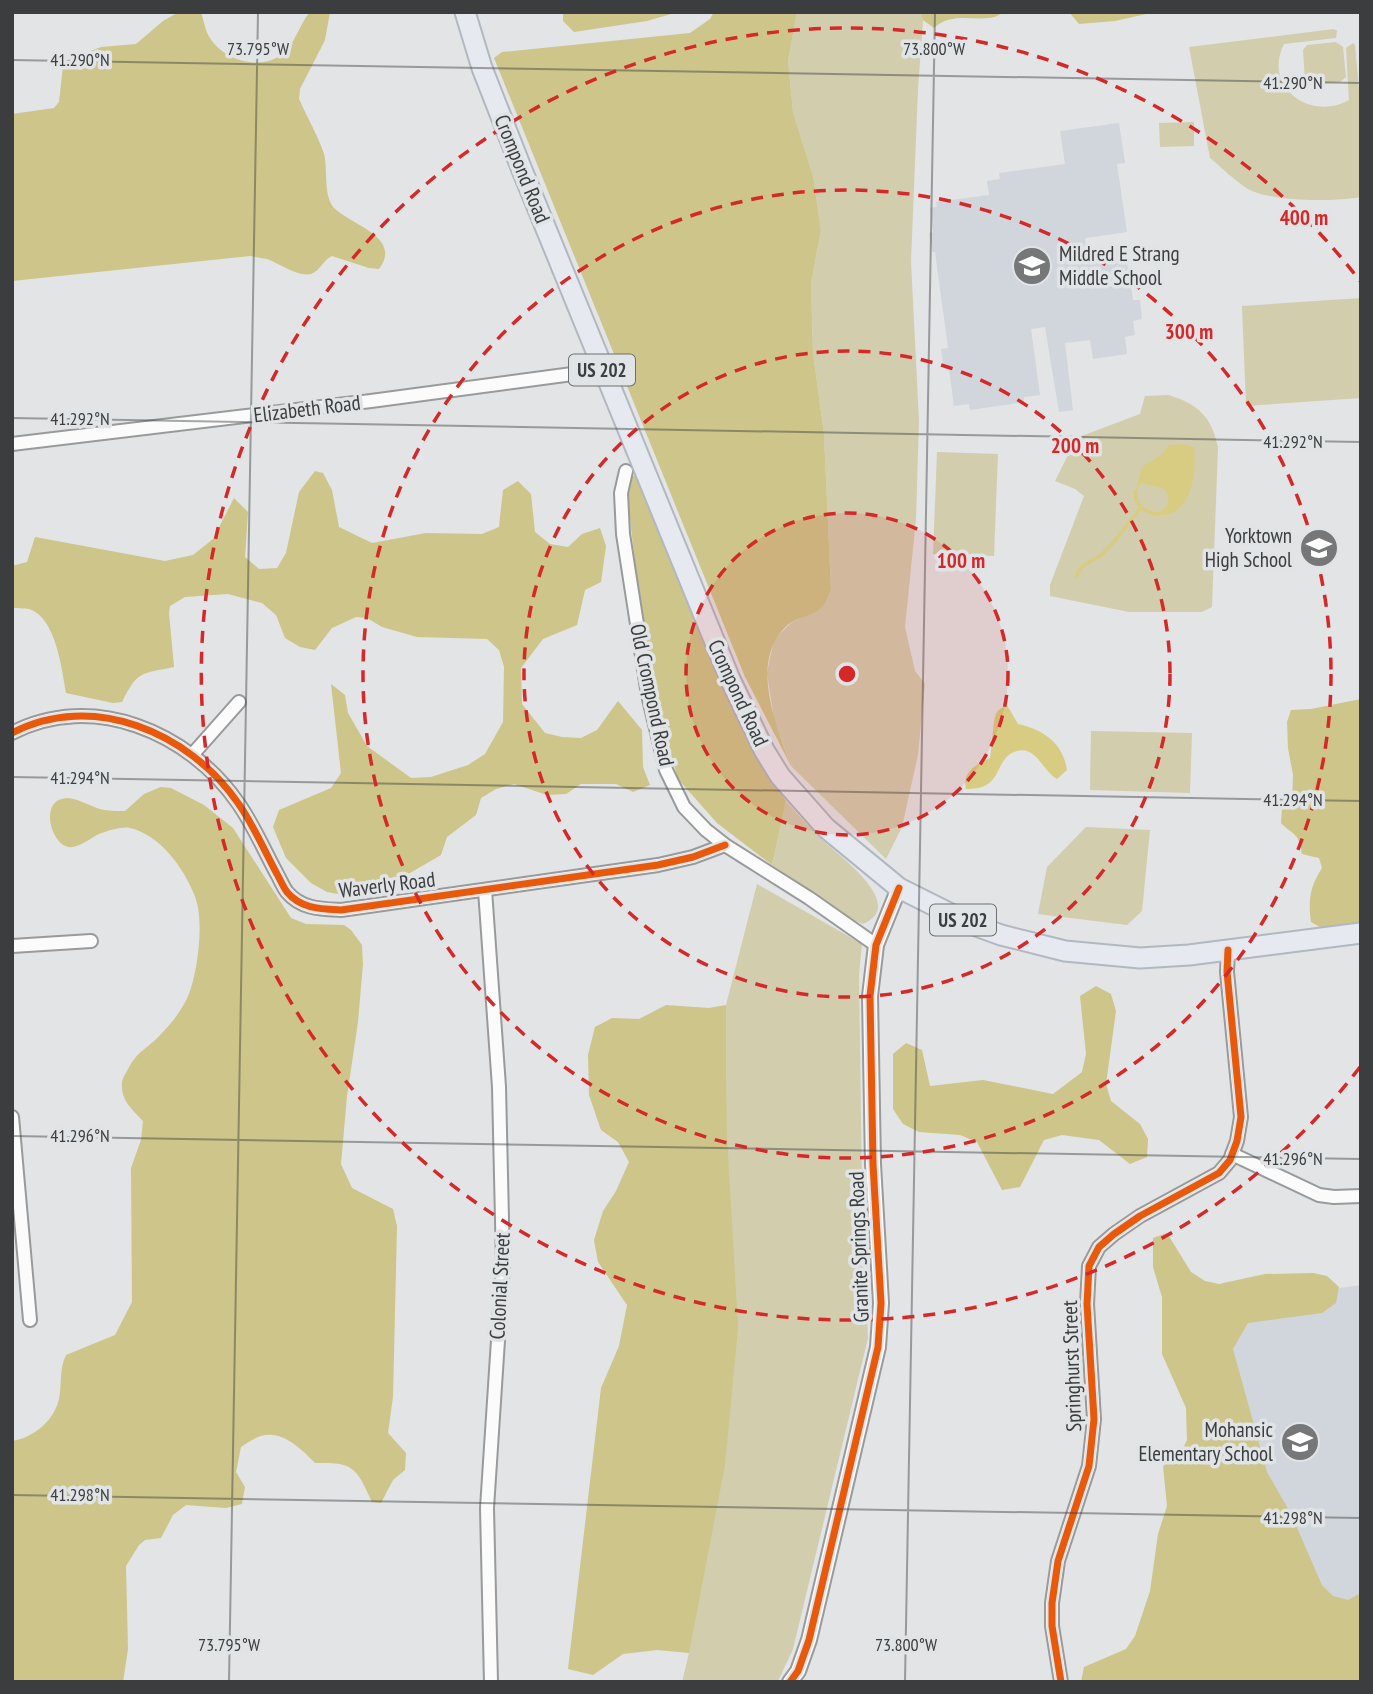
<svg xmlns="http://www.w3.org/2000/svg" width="1373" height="1694" viewBox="0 0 1373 1694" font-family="'PT Sans Narrow',sans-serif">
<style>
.built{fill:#d1d6dc}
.green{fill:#d2cdad}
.forest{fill:#cdc589}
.water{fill:#d8cc82}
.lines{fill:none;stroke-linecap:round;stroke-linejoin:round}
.stream{stroke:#d8cc82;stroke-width:3.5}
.minor-casing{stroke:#989a9b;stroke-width:16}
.tertiary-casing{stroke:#989a9b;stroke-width:18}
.trunk-casing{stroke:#b1b8c0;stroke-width:23}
.minor{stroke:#fbfbfb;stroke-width:12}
.tertiary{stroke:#fbfbfb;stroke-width:14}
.trunk{stroke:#e6eaf0;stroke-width:19}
.cycleway-casing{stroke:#e1e4e6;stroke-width:11}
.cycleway{stroke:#e8590c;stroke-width:7}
.ticks{fill:none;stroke:#3c3d3e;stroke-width:2;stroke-opacity:0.45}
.ring{fill:none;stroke:#d62828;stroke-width:3.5;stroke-dasharray:12 9}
.labels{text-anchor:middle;stroke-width:7;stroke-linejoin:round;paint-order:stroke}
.shield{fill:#e1e4e6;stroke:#6e6f70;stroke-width:2}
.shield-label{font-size:19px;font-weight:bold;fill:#3c3d3e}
.street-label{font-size:21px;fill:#3c3d3e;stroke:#e1e4e6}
.poi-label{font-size:21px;fill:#3c3d3e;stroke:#e1e4e6;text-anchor:end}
.ticks-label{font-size:18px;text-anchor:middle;fill:#3c3d3e;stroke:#e1e4e6;stroke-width:7;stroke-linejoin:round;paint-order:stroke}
.centre{fill:#d62828;stroke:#e1e4e6;stroke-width:3.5}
.ring-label{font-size:21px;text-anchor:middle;font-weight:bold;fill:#d62828;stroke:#e1e4e6;stroke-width:7;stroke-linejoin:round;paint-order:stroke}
</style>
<rect width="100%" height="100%" fill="#e2e4e5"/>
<path class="built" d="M1119,123L1125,163L1117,164L1127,232L1085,238L1086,246L1078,248L1080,254L1125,248L1133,300H1140L1142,319L1133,321L1135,335L1125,337L1127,354L1093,359L1090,340L1065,343L1073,410L1059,412L1045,327L1031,329L1040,395L1024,397V402L970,410L969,404L954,406L949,369H944L941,349L948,348L935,252H932L929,233L933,232L930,208L937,207L936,202L989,195L987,181L1000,179L999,173L1065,164L1060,131Z
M1361,1285V1608L1312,1614L1194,1308Z"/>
<path class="green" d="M797,12H920L923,20L918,89L911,261L919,421L916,519L905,627L915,671L925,684L918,755L902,827L886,859L791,766L774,719L767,673L774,640L792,622L821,608L831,590L824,434L813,353L811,284L821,230L813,176L793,112L788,61Z
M1334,29L1337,31L1336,38L1284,44C1262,87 1311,122 1349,100L1346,48L1353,43L1355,45L1361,111V197C1335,202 1271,202 1248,189C1234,180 1222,168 1210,158L1189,47Z
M1336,42L1343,47L1346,77L1340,82L1310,85L1305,81L1303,50L1307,45Z
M1194,122V146L1160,147L1159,123Z
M1361,298V398L1246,406L1242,306Z
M1169,395C1199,405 1211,416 1218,447L1212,607L1202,612H1129L1050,596V585L1084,496L1075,489L1055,481L1074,443L1079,437L1140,414L1145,396Z
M937,452L998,454L994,556L933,554Z
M1091,731L1192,733L1190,793L1090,790Z
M786,801C797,813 808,826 820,838C836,854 909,904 863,924L853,920L772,865Z
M1086,827L1150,830L1142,911L1127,925L1038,914L1047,867Z
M757,884L862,944L859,975L862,1193L868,1338L793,1649L779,1679L777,1682H682L689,1653L727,1136L726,1005Z"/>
<path class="forest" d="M179,12H201C204,21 205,31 210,38C223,59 256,70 278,57C295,47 298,26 310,12H330L325,40L300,89L299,99C307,117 318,136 324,154C328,170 323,195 334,208C351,225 403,237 379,269L369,268L332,256C323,260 320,271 311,274C297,277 279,263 267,259C262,258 256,257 250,256L12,281V114L54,108L59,102L63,66L69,59L101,47L136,44L163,21Z
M563,12H678L647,21L574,32L563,21Z
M714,12H797L788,61L793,112L813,176L821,230L811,284L813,353L824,434L831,590C828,596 825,605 820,609C812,616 799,617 790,623C747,658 776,724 791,766L745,677L494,58L502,52L690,33L710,19Z
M920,12H1005C1000,14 995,18 989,18C970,20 950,13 934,28L923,20Z
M1069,12H1155L1115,21L1079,24Z
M315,471L323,473L332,490L339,527L372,543L426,533L482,534L499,527L503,490L518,481L531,494L535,532L550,544L568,547L582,534L600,528L606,546L601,582L585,590L577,625L543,639L521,668L522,704L545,733L562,737L581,738L597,730L618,701L642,730L643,767L650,785L633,792L616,784H581L566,794L547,795L514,784L496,789L481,798L476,815L447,837L441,855L410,873L362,893L344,895L327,892L311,883L286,858L273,827L279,810L331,788L341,773L331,684L345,695L348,713L367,746L411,778L431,777L468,765L485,754L503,722L504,667L499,650L487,639L417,637L382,627L367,618L356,617L332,628L315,650L300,647L285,638L276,615L262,603L228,594L185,597L170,606L169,613L174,667C141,674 138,670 122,702L113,703L66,693C62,670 56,617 29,609C24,608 17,608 12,608V566L27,562L35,537L165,561L193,555L213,539L234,498L248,512L245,557L259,569L277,568L286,553L299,492Z
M636,475L713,665L746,739L786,801L772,865L717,823L678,779L661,720L641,616L629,510V478Z
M1361,699V924L1320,927L1311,922C1308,899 1310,887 1322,868L1319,858C1290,851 1308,858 1298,839C1295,833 1285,828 1281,823L1282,808L1292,804L1293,775L1288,748L1287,722L1291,710L1311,709Z
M161,787L171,788L204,805L233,828L291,918L306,924L344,925L351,930L362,945L363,964L358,1022L347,1096L341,1164L352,1188L393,1209L397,1226L393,1397L388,1433L406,1453L405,1470L393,1480L381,1503L372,1502C356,1467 354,1462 315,1463C301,1449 283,1430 261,1436C254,1438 247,1443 241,1447L236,1472L245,1487L242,1504L226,1508L186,1505L173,1515L161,1538L145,1540L139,1545L126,1566L128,1649L123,1682H12V1441C33,1438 54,1421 59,1399C62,1384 59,1369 66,1355L115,1335L132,1302L131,1168L141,1140L143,1121C133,1110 122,1102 122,1086C121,1081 124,1076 127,1071C138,1049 147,1050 162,1033C173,1022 183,1008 189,994C198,969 205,919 194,894C183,867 160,835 130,828C122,826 107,831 99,834C90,838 76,851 65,846C48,837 41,798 68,798C80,799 93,808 104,810C111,811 118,811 125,811L144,794Z
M1096,986L1111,994L1116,1011L1106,1084L1111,1101L1140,1124L1148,1139L1147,1157L1130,1164L1099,1140L1062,1135L1044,1140L1020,1187L1002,1190L977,1142L960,1135L919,1132L903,1124L893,1109V1054L906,1043L922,1050L930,1086L983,1080L1053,1094L1082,1072L1086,1054L1080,996Z
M666,1005L709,1008L726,1005L727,1137L738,1328L725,1465L689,1653L657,1650L623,1654L593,1675L568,1669L601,1388L619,1346L627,1305L598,1262L594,1240L603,1211L616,1191L629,1162L618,1142L601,1130L589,1095L588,1055L595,1027L612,1018L639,1019Z
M1167,1233L1191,1272L1205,1281L1219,1284L1265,1274L1313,1273L1327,1276L1339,1287L1336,1303L1322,1313L1248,1323L1233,1349L1267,1472L1291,1514L1322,1585L1333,1596L1348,1600L1361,1593V1682H1081L1084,1667L1126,1649L1135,1636L1150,1591L1158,1534L1167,1506L1163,1466L1180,1454L1187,1440L1186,1408L1162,1354V1297L1153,1267V1238Z"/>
<path class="water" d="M1182,444L1194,447C1197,475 1191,520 1154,515L1156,512H1161L1168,504V494L1163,488L1141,483L1135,492L1142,467L1161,455L1169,445Z
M1007,705L1018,724C1044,730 1063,743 1067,770L1057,779C1042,771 1036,743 1014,752C993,761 1004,790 966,789C962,771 976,765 990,758C992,749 993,716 997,712C999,709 1004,707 1007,705Z"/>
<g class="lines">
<path class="stream" d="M1135,492C1136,506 1142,510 1155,514
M1077,576C1080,563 1092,562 1101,555C1116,543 1128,522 1141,508"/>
<defs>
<path id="minor" d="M12,444L371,401L602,370
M626,471L621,493L623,534L648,695L666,770L684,807L706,830L725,845L809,898L876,945
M12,733C92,691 189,732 238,803C253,824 264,850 277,874C280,879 283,887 287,892C301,909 321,909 341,910L658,865L693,857L725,845
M192,755L239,702
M485,890L499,1087L503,1264L487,1508L491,1682
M12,946L91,941
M12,1117L30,1320
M1232,1154L1319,1195L1334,1197L1361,1196
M1061,1682L1052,1626V1603L1058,1561L1089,1466L1094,1419L1087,1304L1089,1266L1099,1247L1114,1234L1140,1216L1219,1173L1230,1160L1237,1141L1241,1117L1227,972L1228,950"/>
<path id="tertiary" d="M790,1682L798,1671L809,1640L878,1347L881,1303L873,1164L870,996L876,945L899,888"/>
<path id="trunk" d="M465,12L482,68L522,170L730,679L764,750L780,776L826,828L899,888L971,924L1001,935L1065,951L1140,958L1189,955L1361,933"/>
</defs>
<use href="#minor" class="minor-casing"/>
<use href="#tertiary" class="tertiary-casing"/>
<use href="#trunk" class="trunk-casing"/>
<use href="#minor" class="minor"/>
<use href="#tertiary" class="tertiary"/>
<use href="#trunk" class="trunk"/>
<defs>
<path id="cycleway" d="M12,733C92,691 189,732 238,803C253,824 264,850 277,874C280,879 283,887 287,892C301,909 321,909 341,910L658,865L693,857L725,845
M790,1682L798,1671L809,1640L878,1347L881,1303L873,1164L870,996L876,945L899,888
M1061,1682L1052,1626V1603L1058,1561L1089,1466L1094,1419L1087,1304L1089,1266L1099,1247L1114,1234L1140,1216L1219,1173L1230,1160L1237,1141L1241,1117L1227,972L1228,950"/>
</defs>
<use href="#cycleway" class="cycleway-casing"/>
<use href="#cycleway" class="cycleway"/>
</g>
<path class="ticks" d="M12,60L1361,83M12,418L1361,442M12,777L1361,801M12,1136L1361,1159M12,1495L1361,1518M229,1682L258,12M905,1682L935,12"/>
<circle cx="847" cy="674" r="161" fill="#d62828" fill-opacity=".12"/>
<g class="ring">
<circle cx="847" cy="674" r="161"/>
<circle cx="847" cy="674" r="323"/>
<circle cx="847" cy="674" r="484"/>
<path d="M1360 1067A646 646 0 1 1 1360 281"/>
</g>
<defs>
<symbol id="school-disc" viewBox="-11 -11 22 22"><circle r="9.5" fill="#767778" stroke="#e1e4e6"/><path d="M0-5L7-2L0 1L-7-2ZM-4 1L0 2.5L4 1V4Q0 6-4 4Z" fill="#fff"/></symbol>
</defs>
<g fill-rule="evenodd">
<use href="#school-disc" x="1010" y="244" width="44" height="44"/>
<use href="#school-disc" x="1297" y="526" width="44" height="44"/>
<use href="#school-disc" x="1278" y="1420" width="44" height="44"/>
</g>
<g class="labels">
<g class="shield">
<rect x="569" y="354.5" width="66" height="31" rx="5"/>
<rect x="930" y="904.5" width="66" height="31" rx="5"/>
</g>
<g class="shield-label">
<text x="602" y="377">US 202</text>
<text x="963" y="927">US 202</text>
</g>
<g class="street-label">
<text transform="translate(522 169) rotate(68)" y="7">Crompond Road</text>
<text transform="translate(307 409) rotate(-7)" y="7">Elizabeth Road</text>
<text transform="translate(738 693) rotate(65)" y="7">Crompond Road</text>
<text transform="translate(652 695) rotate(78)" y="7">Old Crompond Road</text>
<text transform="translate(387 885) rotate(-7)" y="7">Waverly Road</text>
<text transform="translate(859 1247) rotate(-92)" y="7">Granite Springs Road</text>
<text transform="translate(500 1286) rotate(-87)" y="7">Colonial Street</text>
<text transform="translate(1072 1366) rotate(-92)" y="7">Springhurst Street</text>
</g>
<g class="poi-label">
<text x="1059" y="261" text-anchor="start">Mildred E Strang<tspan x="1059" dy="24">Middle School</tspan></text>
<text x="1292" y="543">Yorktown<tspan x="1292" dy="24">High School</tspan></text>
<text x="1273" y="1437">Mohansic<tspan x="1273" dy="24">Elementary School</tspan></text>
</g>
</g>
<g class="ticks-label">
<text x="258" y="55">73.795°W</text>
<text x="934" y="55">73.800°W</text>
<text x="80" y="66">41.290°N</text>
<text x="1293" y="89">41.290°N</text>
<text x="80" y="425">41.292°N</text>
<text x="1293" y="448">41.292°N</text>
<text x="80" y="784">41.294°N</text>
<text x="1293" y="806">41.294°N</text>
<text x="80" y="1142">41.296°N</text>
<text x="1293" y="1165">41.296°N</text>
<text x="80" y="1501">41.298°N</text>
<text x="1293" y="1524">41.298°N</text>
<text x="229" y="1651">73.795°W</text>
<text x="906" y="1651">73.800°W</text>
</g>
<circle cx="847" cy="674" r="10" class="centre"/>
<g class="ring-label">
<text x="1304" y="225">400 m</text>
<text x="1189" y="339">300 m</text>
<text x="1075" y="453">200 m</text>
<text x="961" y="568">100 m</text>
</g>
<rect width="1373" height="1694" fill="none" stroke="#3c3d3e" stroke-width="28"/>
</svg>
